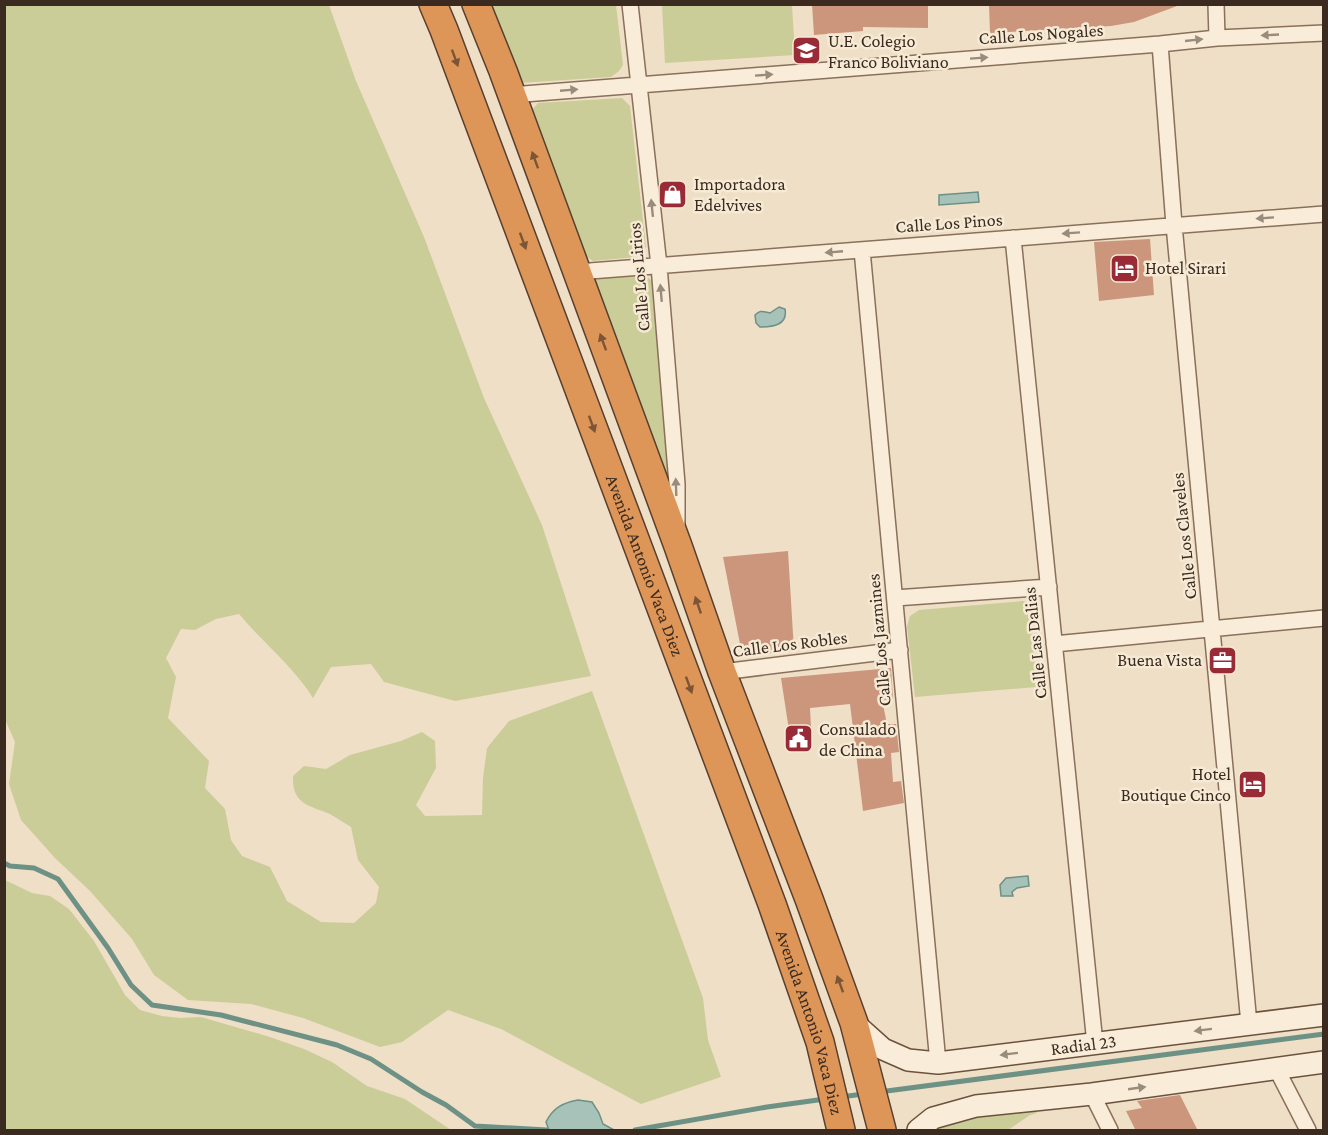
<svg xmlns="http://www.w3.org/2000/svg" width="1328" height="1135" viewBox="0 0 1328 1135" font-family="'Crimson Pro',serif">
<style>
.green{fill:#cbcd99}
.water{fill:#a7c2b8;stroke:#6e9185;stroke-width:1.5}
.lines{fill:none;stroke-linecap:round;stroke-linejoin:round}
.stream{stroke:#6e9185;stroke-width:5}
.building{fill:#cc967c}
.street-casing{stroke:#8a705b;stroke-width:18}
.secondary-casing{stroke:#6c513e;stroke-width:24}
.highway-casing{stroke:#583f2f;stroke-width:30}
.street{stroke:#f9edd9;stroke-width:15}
.secondary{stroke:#f9edd9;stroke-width:21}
.highway{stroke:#dd9657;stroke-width:27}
.oneway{fill:#9a8c7c}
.oneway2{fill:#7b5535}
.labels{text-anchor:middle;stroke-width:5;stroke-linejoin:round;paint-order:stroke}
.street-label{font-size:18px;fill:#3a2a1f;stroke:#f6ead5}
.poi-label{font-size:18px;fill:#3a2a1f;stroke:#f6ead5;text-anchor:start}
</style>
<rect width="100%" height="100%" fill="#eedfc6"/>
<path class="green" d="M4,5H329L356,81L424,237L484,398L542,525L591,676L455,701L384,682L371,664L331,667L313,698C293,666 263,643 239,614L216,619L195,630L181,629L166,658L176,677L168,718L209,761L205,788L225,809L231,840L242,856L270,867L287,901L321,922L354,923L376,903L379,887L358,860L351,827C344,823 337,818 330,814C308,805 292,804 293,776L304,766L326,769L350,755L401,741L422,732L435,741L436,768L416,805L425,816L482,815L483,778L487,748L509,721L592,691L703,998L708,1040L721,1077L641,1104L501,1029L448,1010L402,1042L380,1047L303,1018L251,1004L188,1000L154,975L132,939L90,891L55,858L21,820L9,784L15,742L4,717Z
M488,5H616L623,65L619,71L611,77L519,83Z
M662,5H792L795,55L665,63Z
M622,98L630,106L646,247L636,257L593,261L581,253L529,113L538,103Z
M643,273L652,281L672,490L592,284L600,276Z
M1023,601L1028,603L1030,609L1037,687L915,697L907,626L910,616L919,610Z
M5,880L32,893L50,896L69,909L94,941L125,995L140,1010L162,1016L180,1018L201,1017L270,1037L304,1049L332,1062L367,1086L405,1099L451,1130H5Z
M1035,1107L1037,1113L1030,1115L1008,1130H936C966,1113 1002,1112 1035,1107Z"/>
<path class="water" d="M978,192L979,202L939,205V195Z
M779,307L785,309C788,325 773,327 760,327L756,323L755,315C761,309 763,312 770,313Z
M1028,876L1029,886L1017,888L1012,892L1013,896H1001L1000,885L1006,878Z
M578,1100L592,1102L599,1113L603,1124L614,1130H549L546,1122C553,1108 562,1103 578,1100Z"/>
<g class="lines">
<path class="stream" d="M4,863L10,866L34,868L58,879L108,948L131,985L152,1005L221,1015L337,1045L371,1059L422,1092L446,1105L475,1126L547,1130
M879,1092L1324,1034
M840,1097L864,1094
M635,1130L767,1107L825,1099"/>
</g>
<path class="building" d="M812,4H928V28L863,27V31L814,35Z
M989,4H1177V6L1134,22L1111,26L990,33Z
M1150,239L1154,295L1099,301L1094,242Z
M788,551L794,651L750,655L741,649L723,557Z
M891,668L893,699L882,700L887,724H896L899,752L891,753L893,782L901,781L904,803L863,811L850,704L810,708L812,748L792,750L781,678Z
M1180,1095L1198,1131H1136L1126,1111L1142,1108L1137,1101Z"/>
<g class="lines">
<defs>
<path id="street" d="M630,4L659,266L677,484V524
M1216,4L1217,38
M1160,44L1174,225L1249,1024
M511,95L1160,44L1217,38L1324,33
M1013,238L1095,1044
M862,250L938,1063
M577,272L1324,214
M895,598L1049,587
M1054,644L1324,618
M722,672L900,650
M1276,1068L1308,1130
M1092,1094L1110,1130"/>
<g id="secondary">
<path id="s1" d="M854,1023L883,1049L908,1060L938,1063L1324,1015"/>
<path d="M918,1130L933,1118L976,1106L1092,1094L1324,1062"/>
</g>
<g id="highway">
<path id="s2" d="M433,4L444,30L772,904L820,1042L841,1130"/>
<path d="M476,4L503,71L678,546L722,672L809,899L854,1023L882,1130"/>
</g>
</defs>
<use href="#street" class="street-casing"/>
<use href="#secondary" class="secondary-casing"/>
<use href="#highway" class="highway-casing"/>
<use href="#street" class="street"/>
<use href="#secondary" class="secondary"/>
<use href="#highway" class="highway"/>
</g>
<defs><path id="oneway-solid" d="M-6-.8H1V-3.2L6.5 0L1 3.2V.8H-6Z" transform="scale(1.5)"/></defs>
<g class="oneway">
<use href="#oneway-solid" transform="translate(1270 35) rotate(177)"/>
<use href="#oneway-solid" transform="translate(1194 40) rotate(-6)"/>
<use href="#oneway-solid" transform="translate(979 58) rotate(-4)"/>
<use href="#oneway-solid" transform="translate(764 75) rotate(-4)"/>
<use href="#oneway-solid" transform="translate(569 90) rotate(-5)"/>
<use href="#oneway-solid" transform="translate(652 208) rotate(-96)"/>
<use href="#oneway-solid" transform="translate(1265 218) rotate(176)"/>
<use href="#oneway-solid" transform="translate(1071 233) rotate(176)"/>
<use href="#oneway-solid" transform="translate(834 252) rotate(175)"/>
<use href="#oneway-solid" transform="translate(661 293) rotate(-95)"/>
<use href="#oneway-solid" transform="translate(676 487) rotate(-92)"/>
<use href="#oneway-solid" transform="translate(1203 1030) rotate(173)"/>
<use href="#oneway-solid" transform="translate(1009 1054) rotate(173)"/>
<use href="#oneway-solid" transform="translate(1137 1088) rotate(-8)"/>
</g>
<g class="oneway2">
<use href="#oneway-solid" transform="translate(455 58) rotate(70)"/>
<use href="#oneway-solid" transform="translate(535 160) rotate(-110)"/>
<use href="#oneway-solid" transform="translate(523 241) rotate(70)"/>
<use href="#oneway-solid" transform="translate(603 342) rotate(-110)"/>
<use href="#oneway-solid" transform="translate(592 424) rotate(70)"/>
<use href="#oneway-solid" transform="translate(698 605) rotate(-109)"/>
<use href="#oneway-solid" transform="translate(689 685) rotate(70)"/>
<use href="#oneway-solid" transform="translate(840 984) rotate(-110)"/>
</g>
<defs>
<symbol id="school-square" viewBox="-11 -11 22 22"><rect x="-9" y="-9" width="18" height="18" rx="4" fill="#992b36" stroke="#f6ead5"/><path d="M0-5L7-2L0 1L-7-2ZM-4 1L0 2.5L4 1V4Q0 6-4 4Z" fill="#fff"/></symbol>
<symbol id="shop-square" viewBox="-11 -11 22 22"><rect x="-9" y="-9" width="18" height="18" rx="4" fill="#992b36" stroke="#f6ead5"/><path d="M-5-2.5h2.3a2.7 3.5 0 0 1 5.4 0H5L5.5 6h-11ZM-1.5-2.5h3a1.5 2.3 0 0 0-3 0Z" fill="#fff"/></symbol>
<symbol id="hotel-square" viewBox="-11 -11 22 22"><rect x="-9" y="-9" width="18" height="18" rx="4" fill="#992b36" stroke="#f6ead5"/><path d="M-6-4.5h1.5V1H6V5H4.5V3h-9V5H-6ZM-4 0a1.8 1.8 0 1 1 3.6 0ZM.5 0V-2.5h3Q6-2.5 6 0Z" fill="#fff"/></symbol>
<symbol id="office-square" viewBox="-11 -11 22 22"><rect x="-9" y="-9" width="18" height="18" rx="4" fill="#992b36" stroke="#f6ead5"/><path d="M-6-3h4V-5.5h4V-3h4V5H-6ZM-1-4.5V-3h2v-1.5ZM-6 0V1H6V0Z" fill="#fff"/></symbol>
<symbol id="civic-square" viewBox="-11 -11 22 22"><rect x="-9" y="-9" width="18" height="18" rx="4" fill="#992b36" stroke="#f6ead5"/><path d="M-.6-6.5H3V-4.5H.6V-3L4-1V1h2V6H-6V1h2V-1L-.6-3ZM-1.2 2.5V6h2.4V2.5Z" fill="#fff"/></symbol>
</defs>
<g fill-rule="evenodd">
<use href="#school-square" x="790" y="34" width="33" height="33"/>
<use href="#shop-square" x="656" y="178" width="33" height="33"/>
<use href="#hotel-square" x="1108" y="252" width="33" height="33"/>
<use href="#office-square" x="1206" y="644" width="33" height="33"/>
<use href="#civic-square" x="782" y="722" width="33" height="33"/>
<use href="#hotel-square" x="1236" y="768" width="33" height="33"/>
</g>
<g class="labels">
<g class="street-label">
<text transform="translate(1041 34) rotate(-4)" y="6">Calle Los Nogales</text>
<text transform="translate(949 223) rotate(-4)" y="6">Calle Los Pinos</text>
<text transform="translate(639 277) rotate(-95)" y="6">Calle Los Lirios</text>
<text transform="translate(1184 536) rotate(-96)" y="6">Calle Los Claveles</text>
<text dy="6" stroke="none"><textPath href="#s2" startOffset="600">Avenida Antonio Vaca Diez</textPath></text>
<text transform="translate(879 640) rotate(-95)" y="6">Calle Los Jazmines</text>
<text transform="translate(1035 643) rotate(-96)" y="6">Calle Las Dalias</text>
<text transform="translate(790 644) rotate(-7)" y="6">Calle Los Robles</text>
<text dy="6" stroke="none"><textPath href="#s2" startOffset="1086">Avenida Antonio Vaca Diez</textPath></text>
<text dy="6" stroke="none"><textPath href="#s1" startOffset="243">Radial 23</textPath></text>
</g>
<g class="poi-label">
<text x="828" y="47">U.E. Colegio<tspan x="828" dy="21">Franco Boliviano</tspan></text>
<text x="694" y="190">Importadora<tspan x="694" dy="21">Edelvives</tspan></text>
<text x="1145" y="274">Hotel Sirari</text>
<text x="1202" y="666" text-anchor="end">Buena Vista</text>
<text x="819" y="735">Consulado<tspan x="819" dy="21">de China</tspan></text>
<text x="1231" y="780" text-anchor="end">Hotel<tspan x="1231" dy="21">Boutique Cinco</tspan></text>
</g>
</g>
<rect width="1328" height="1135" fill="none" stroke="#3a2a1f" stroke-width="12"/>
</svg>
